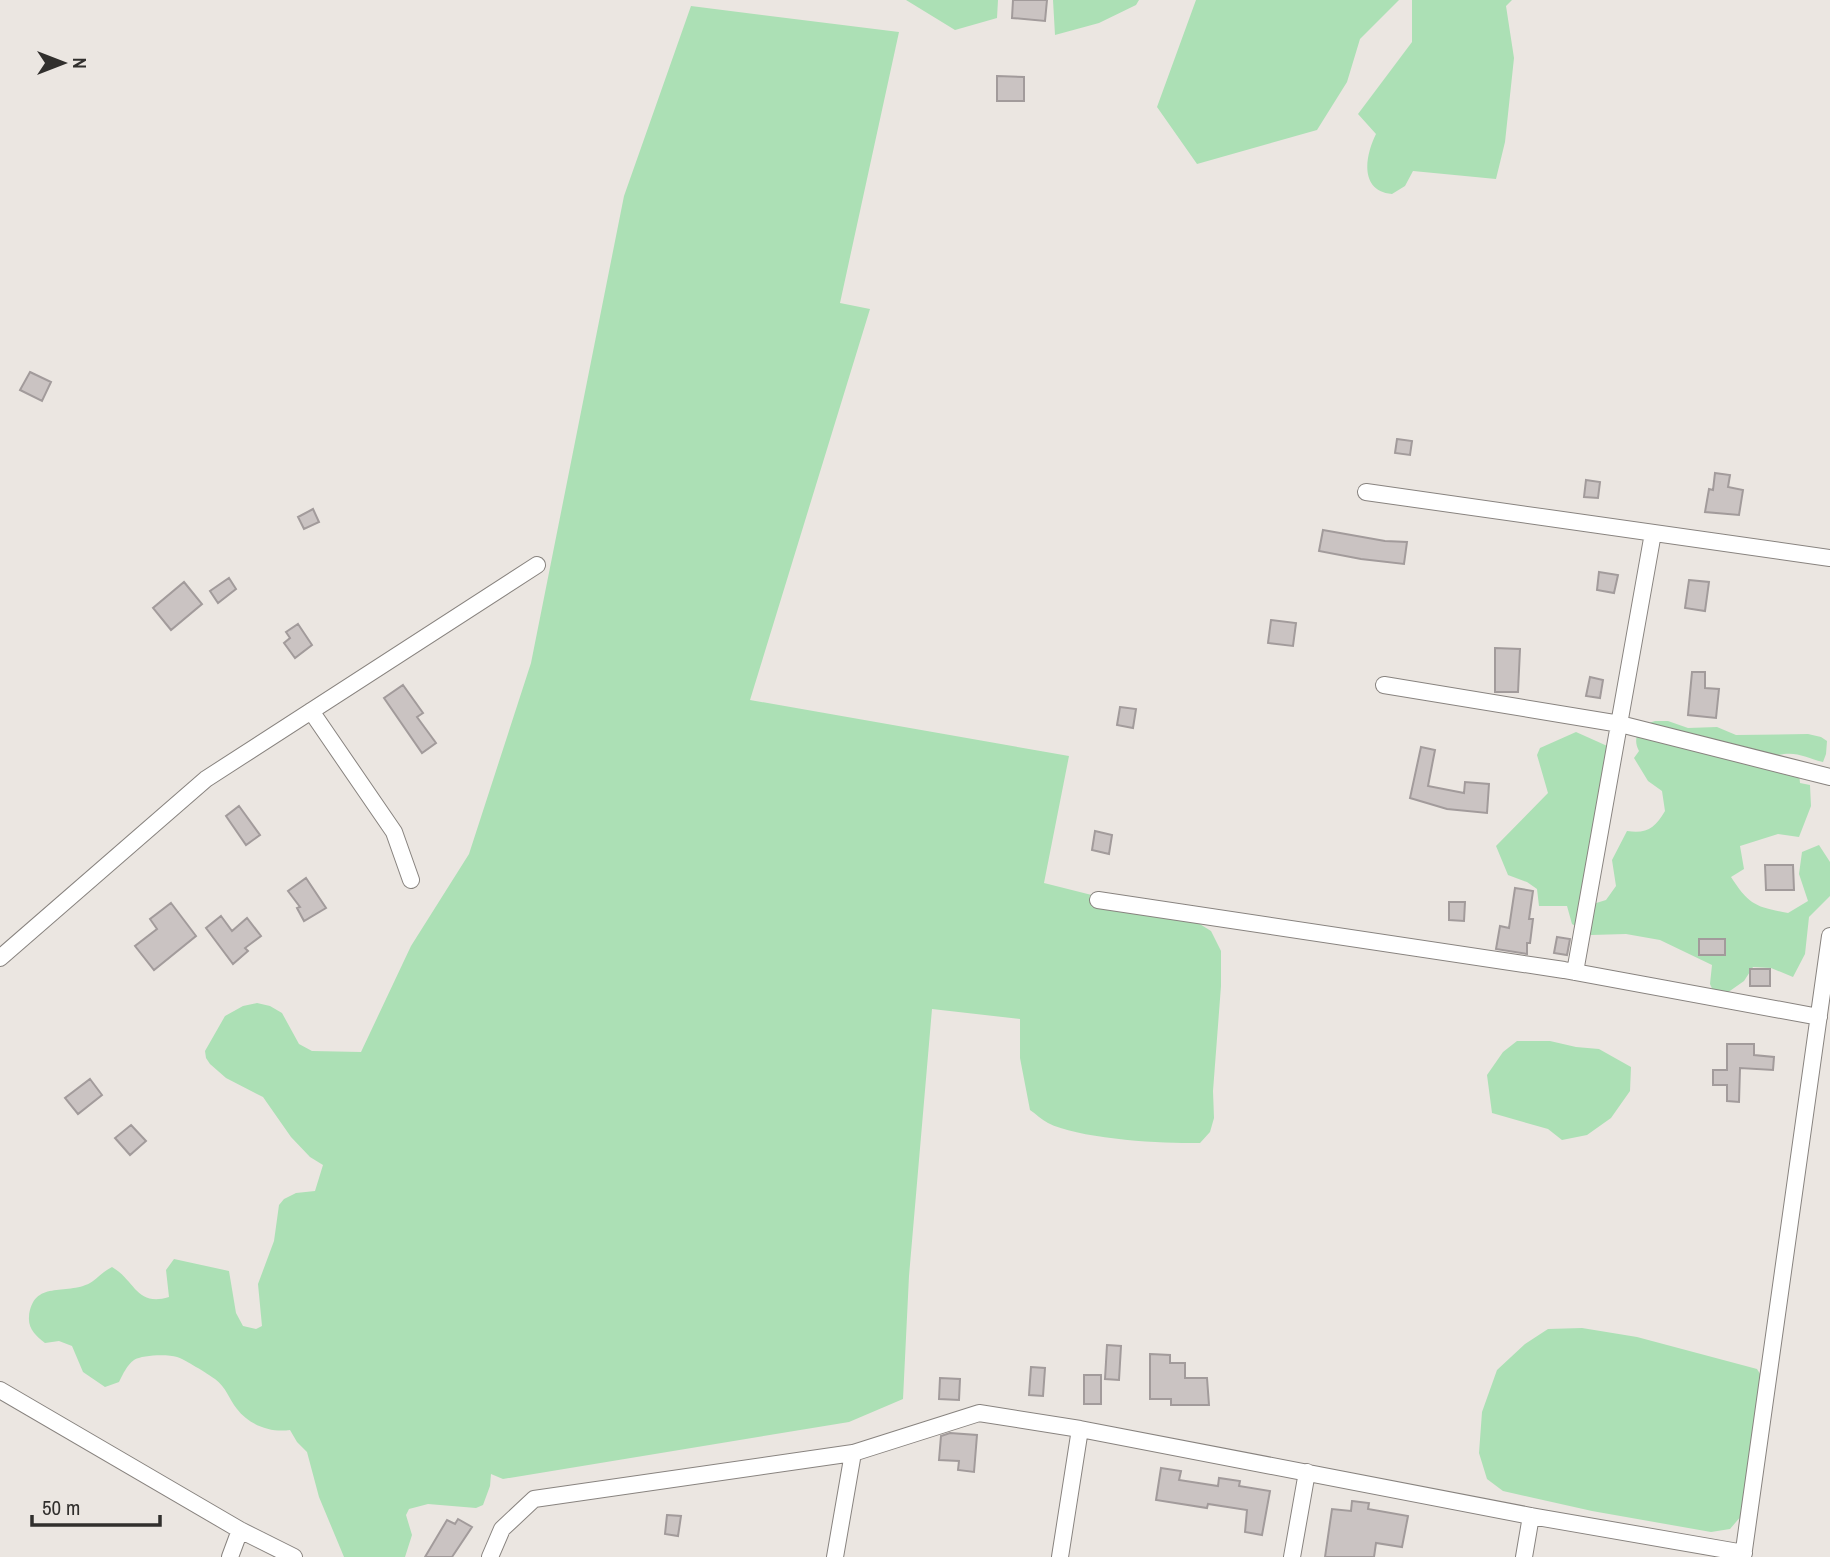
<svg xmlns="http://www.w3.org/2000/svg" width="1830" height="1557" viewBox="0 0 1830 1557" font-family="'Archivo Narrow',sans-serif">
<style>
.green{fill:#ace0b5}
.building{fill:#cac3c2;stroke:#a29b9b;stroke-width:2}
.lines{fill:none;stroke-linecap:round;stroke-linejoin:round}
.minor-casing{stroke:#88837f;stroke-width:18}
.minor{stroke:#fff;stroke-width:16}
</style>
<rect width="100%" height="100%" fill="#ebe6e1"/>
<path class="green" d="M906,0H998L997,18L955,30Z
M1053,0H1139L1136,5L1099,23L1055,35Z
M1196,0H1399L1360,39L1347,82L1317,130L1197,164L1157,107Z
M1412,0H1512L1506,6L1514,58L1505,142L1496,179L1413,171L1405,186L1392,194C1359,191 1365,156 1376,134L1358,114L1412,42Z
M691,6L899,32L840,303L870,309L750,700L1069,756L1044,883L1195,921L1211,931L1221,951V986L1213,1091L1214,1118L1210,1132L1200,1143C1164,1144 1079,1139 1048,1123C1042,1120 1036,1114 1030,1110L1020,1058V1019L932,1009L909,1276L903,1399L849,1422L503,1479L491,1474L490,1486L483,1505L476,1508L428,1504L409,1509L406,1515L412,1535L405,1557H344L319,1497L307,1452L297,1442L290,1430C271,1433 249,1425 237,1409C229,1399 226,1387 215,1379C208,1374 184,1359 177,1357C167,1354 142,1355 134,1360C127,1365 123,1374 119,1382L105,1387L83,1372L72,1346L59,1341L45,1343C36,1336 28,1329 29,1317C33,1279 66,1296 90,1283C97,1279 102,1272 112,1267C135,1280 136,1307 169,1297L166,1270L174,1259L229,1271L236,1313L243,1326L256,1329L262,1326L258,1284L274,1241L279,1205L284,1199L296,1193L315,1191L323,1165L310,1157L291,1137L263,1097L226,1078L210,1064L206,1058L205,1051L225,1016L243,1006L257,1003L270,1006L282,1013L299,1044L312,1051L361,1052L411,946L469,854L531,663L624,196Z
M1655,721H1668L1688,728L1717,727L1736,735L1808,734L1821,737L1827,741L1826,754L1823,762C1803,757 1796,750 1774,756L1799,772L1800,783L1810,785L1811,806L1799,837L1778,834L1740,846L1744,869L1731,877C1749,905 1756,907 1788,913L1808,901L1799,874L1802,852L1819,845L1830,862V896L1809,917L1805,954L1793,977L1771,968L1753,967L1744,981L1717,1000L1710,984L1712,965L1660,940L1626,934L1591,935L1572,924L1567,906H1539L1537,889L1527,882L1508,875L1496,846L1548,793L1537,755L1540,748L1576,732L1614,749L1593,904L1606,900L1616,886L1612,860L1627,831C1647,834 1655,828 1665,811L1662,791L1648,781L1634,758L1639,751C1631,736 1641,725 1655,721Z
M1517,1041H1550L1576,1047L1599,1049L1631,1067L1630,1091L1611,1118L1587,1135L1562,1140L1548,1129L1492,1113L1487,1075L1503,1052Z
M1582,1328L1637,1337L1757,1369L1762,1377L1742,1515L1730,1529L1711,1532L1592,1511L1503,1491L1487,1479L1479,1453L1482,1412L1497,1370L1525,1344L1548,1329Z"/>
<path class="building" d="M1013,0H1047L1045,21L1012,18Z
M997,76L1024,77V101H997Z
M30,372L51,382L42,401L20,390Z
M1397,439L1412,441L1410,455L1395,453Z
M1715,473L1730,475L1728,487L1743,490L1739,515L1705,512L1709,489L1713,490Z
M1586,480L1600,482L1598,498L1584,497Z
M313,509L319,522L304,529L298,517Z
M1323,530L1385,541L1407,542L1404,564L1361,559L1319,551Z
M1599,572L1618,575L1614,593L1597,590Z
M229,578L236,589L218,603L210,591Z
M1689,580L1709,582L1705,611L1685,608Z
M184,582L202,604L171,630L153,608Z
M1271,620L1296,623L1293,646L1268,643Z
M298,624L312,645L295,658L284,643L290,638L286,632Z
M1495,648L1520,649L1518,692H1495Z
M1692,672H1705V688L1719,689L1716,718L1688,715Z
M1590,677L1603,680L1600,698L1586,696Z
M403,685L423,713L417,717L436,743L422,753L384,698Z
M1120,707L1136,709L1133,728L1117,725Z
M1421,747L1435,750L1428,786L1464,793L1465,782L1489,784L1487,813L1447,809L1410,798Z
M239,806L260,835L246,845L226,816Z
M1095,831L1112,835L1109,854L1092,850Z
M1765,865H1793L1794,890H1766Z
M306,878L326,908L304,921L297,908L300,907L288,891Z
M1515,888L1533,891L1529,919H1533L1530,943H1527V954L1496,949L1500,926L1509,928Z
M1449,902H1465L1464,921L1449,920Z
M171,903L196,936L154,970L135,946L157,929L150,919Z
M221,916L232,931L247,918L261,936L245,948L248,951L233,964L206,928Z
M1557,937L1570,939L1567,955L1554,953Z
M1699,939H1725V955H1699Z
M1750,969H1770V986H1750Z
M1727,1044H1754V1055L1774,1057L1773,1070L1740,1068L1739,1102L1727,1101V1085H1713V1070H1727Z
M90,1079L102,1095L78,1114L65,1098Z
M131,1125L146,1141L130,1155L115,1138Z
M1107,1345L1121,1346L1119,1380L1105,1379Z
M1150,1354L1170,1355V1363H1185V1378H1207L1209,1405H1171V1399H1150Z
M1031,1367L1045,1368L1043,1396L1029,1395Z
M1084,1375H1101V1404H1084Z
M940,1378L960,1379L959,1400L939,1399Z
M950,1433L977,1435L974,1472L958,1470L959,1461L939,1460L941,1436Z
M1161,1468L1181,1471L1179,1480L1218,1486L1219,1478L1240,1481L1239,1486L1270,1491L1262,1535L1245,1532L1247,1510L1208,1504L1207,1508L1156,1500Z
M1352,1501L1369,1503L1368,1509L1408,1516L1402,1547L1376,1543L1374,1557H1325L1332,1509L1351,1511Z
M667,1515L681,1516L678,1536L665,1534Z
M458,1519L472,1527L452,1557H425L447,1520L455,1524Z"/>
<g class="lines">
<defs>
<path id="minor" d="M1366,492L1830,558
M1384,685L1620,724L1830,777
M311,711L394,832L411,880
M1098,900L1564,970L1819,1017
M0,958L206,779L537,565
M1575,972L1653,533
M0,1390L240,1530L294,1557
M230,1557L240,1530
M490,1557L502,1529L534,1499L853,1453L979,1413L1080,1429L1531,1516L1744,1553
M835,1557L853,1453
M1060,1557L1080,1429
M1292,1557L1307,1472
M1524,1557L1531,1516
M1743,1557L1830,936"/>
</defs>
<use href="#minor" class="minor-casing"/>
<use href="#minor" class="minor"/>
</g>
<g transform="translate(63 63) rotate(90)" stroke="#ebe6e1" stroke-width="5" paint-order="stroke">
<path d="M0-5L12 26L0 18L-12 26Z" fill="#312f2d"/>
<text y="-10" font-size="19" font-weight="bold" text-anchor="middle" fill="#312f2d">N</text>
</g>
<path d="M32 1515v10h128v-10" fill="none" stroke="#312f2d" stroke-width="3.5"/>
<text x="42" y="1515" font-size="21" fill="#312f2d" stroke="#ebe6e1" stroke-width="5" paint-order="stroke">50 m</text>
</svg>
